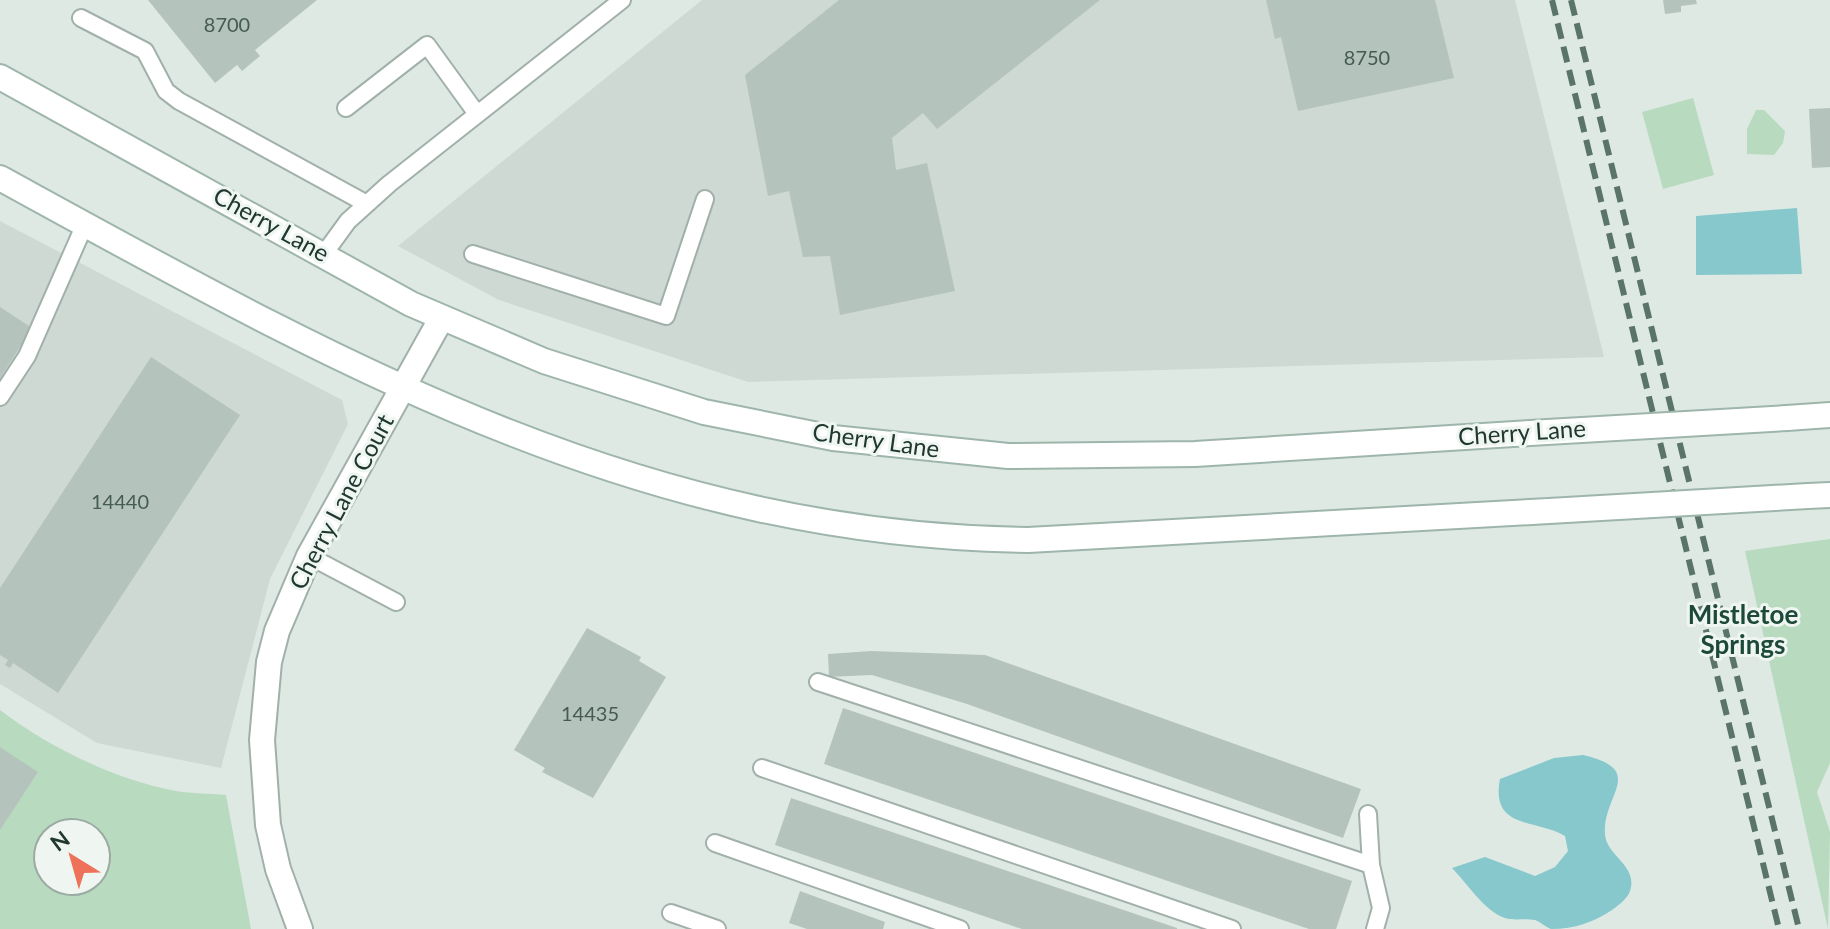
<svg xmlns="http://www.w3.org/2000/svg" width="1830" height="929" viewBox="0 0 1830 929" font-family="Lato,sans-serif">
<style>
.built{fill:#cdd9d2}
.green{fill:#b8dabe;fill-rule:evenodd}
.water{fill:#87c8cd}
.building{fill:#b4c4bc}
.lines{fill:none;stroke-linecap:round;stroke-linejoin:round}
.service-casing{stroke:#a1b0aa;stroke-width:20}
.minor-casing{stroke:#a1b0aa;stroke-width:28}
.secondary-casing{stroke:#9eb5ab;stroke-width:28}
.service{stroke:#fff;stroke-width:16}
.minor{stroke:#fff;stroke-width:24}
.secondary{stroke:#fff;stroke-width:24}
.rail{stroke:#5a746b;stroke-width:6;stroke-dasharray:16 8;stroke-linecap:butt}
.secondary-bridge-casing{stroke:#9eb5ab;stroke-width:28;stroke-linecap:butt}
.secondary-bridge{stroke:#fff;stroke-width:24}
.labels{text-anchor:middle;stroke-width:6;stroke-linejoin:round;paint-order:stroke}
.number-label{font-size:20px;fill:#455b53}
.street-label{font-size:24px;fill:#203830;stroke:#eff6f2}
.neighbourhood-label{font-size:26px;font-weight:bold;fill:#1d493b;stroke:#eff6f2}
</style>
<rect width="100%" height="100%" fill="#dee9e4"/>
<path class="built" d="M702,0H1515L1604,357L748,382L499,300L398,246Z
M0,221L342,400L348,424L270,579L221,768L97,743L0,684Z"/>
<path class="green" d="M1693,98L1714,175L1663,189L1642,112Z
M1756,110H1764L1785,131L1783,143L1774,155L1747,154V129Z
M1830,539V763L1817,792L1830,832L1828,929L1745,551Z
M0,710C48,747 116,780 176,791C192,794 209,793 226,795L251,929H0ZM48,833H96V881H48Z"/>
<path class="water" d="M1797,208L1802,274L1696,275V216Z
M1583,755C1648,770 1602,795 1605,834C1606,855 1635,864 1631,887C1630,897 1620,904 1612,910C1594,922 1575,929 1551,929C1545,927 1541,922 1535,920C1525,918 1514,921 1505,918C1484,911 1467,883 1452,868L1485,857L1535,876L1555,867L1568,851L1565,836C1537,819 1490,830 1500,779L1554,758Z"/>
<path class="building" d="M148,0H317L255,50L260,56L242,71L237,65L215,83Z
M839,0H1100L937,129L923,113L892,138L896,170L927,163L955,291L840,315L830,256L803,257L789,191L768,196L745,75Z
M1266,0H1435L1454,78L1298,111L1281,37L1275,39Z
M1663,0H1696L1697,4L1681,6V12L1665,14Z
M1830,108V167L1812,168L1809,109Z
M0,307L32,328L0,378Z
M151,357L240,415L58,693L13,663L10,668L5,665L8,660L0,655V588Z
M587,628L641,657L639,661L666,677L593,798L542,772L545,768L514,750Z
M871,651L985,655L1361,789L1343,838L967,704L872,675L829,677L828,654Z
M843,708L1352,881L1336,929H1309L824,764Z
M0,747L38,772L0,830Z
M791,798L1177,928V929H1022L775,845Z
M800,891L885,922L883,929H807L789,923Z"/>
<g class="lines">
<defs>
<path id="service" d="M81,18L145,51L166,91L179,101L367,204
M346,108L427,45L477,114
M324,254L348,221L389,184L622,0
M473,254L666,316L705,199
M0,397L27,356L85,224
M309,556L396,602
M818,682L1371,865
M762,768L1232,929
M1368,814L1371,865L1381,908L1375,929
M715,843L960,929
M671,913L717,929"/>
<path id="minor" d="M300,929L278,869L268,825L262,740L269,662L277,631L309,556L441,319"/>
<path id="secondary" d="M0,77L411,304L544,361L704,412L833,438L1008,456L1195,454L1530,433
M0,178C332,360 637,535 1028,540L1549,511
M1787,418L1830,415
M1808,496L1830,495"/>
</defs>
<use href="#service" class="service-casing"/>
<use href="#minor" class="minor-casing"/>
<use href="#secondary" class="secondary-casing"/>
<use href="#service" class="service"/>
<use href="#minor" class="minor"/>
<use href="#secondary" class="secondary"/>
<path class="rail" d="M1552,0L1779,929
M1571,0L1799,929"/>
<defs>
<path id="secondary-bridge" d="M1530,433L1787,418
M1549,511L1808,496"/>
</defs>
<use href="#secondary-bridge" class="secondary-bridge-casing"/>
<use href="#secondary-bridge" class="secondary-bridge"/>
</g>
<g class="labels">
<g class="number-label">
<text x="227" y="32">8700</text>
<text x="1367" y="65">8750</text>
<text x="120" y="509">14440</text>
<text x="590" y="721">14435</text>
</g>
<g class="street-label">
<text transform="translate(271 225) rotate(29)" y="8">Cherry Lane</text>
<text transform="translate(1522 433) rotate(-4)" y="8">Cherry Lane</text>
<text transform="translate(876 441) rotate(8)" y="8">Cherry Lane</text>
<text transform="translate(342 502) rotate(-62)" y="8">Cherry Lane Court</text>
</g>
<g class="neighbourhood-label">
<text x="1743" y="624">Mistletoe<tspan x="1743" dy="30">Springs</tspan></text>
</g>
</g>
<g transform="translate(72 857) rotate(323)"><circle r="38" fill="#eff6f2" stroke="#9caaa4" stroke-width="2"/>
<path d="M0-6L14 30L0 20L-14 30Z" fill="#ed7259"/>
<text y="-12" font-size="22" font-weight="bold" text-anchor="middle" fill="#203830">N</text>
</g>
</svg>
